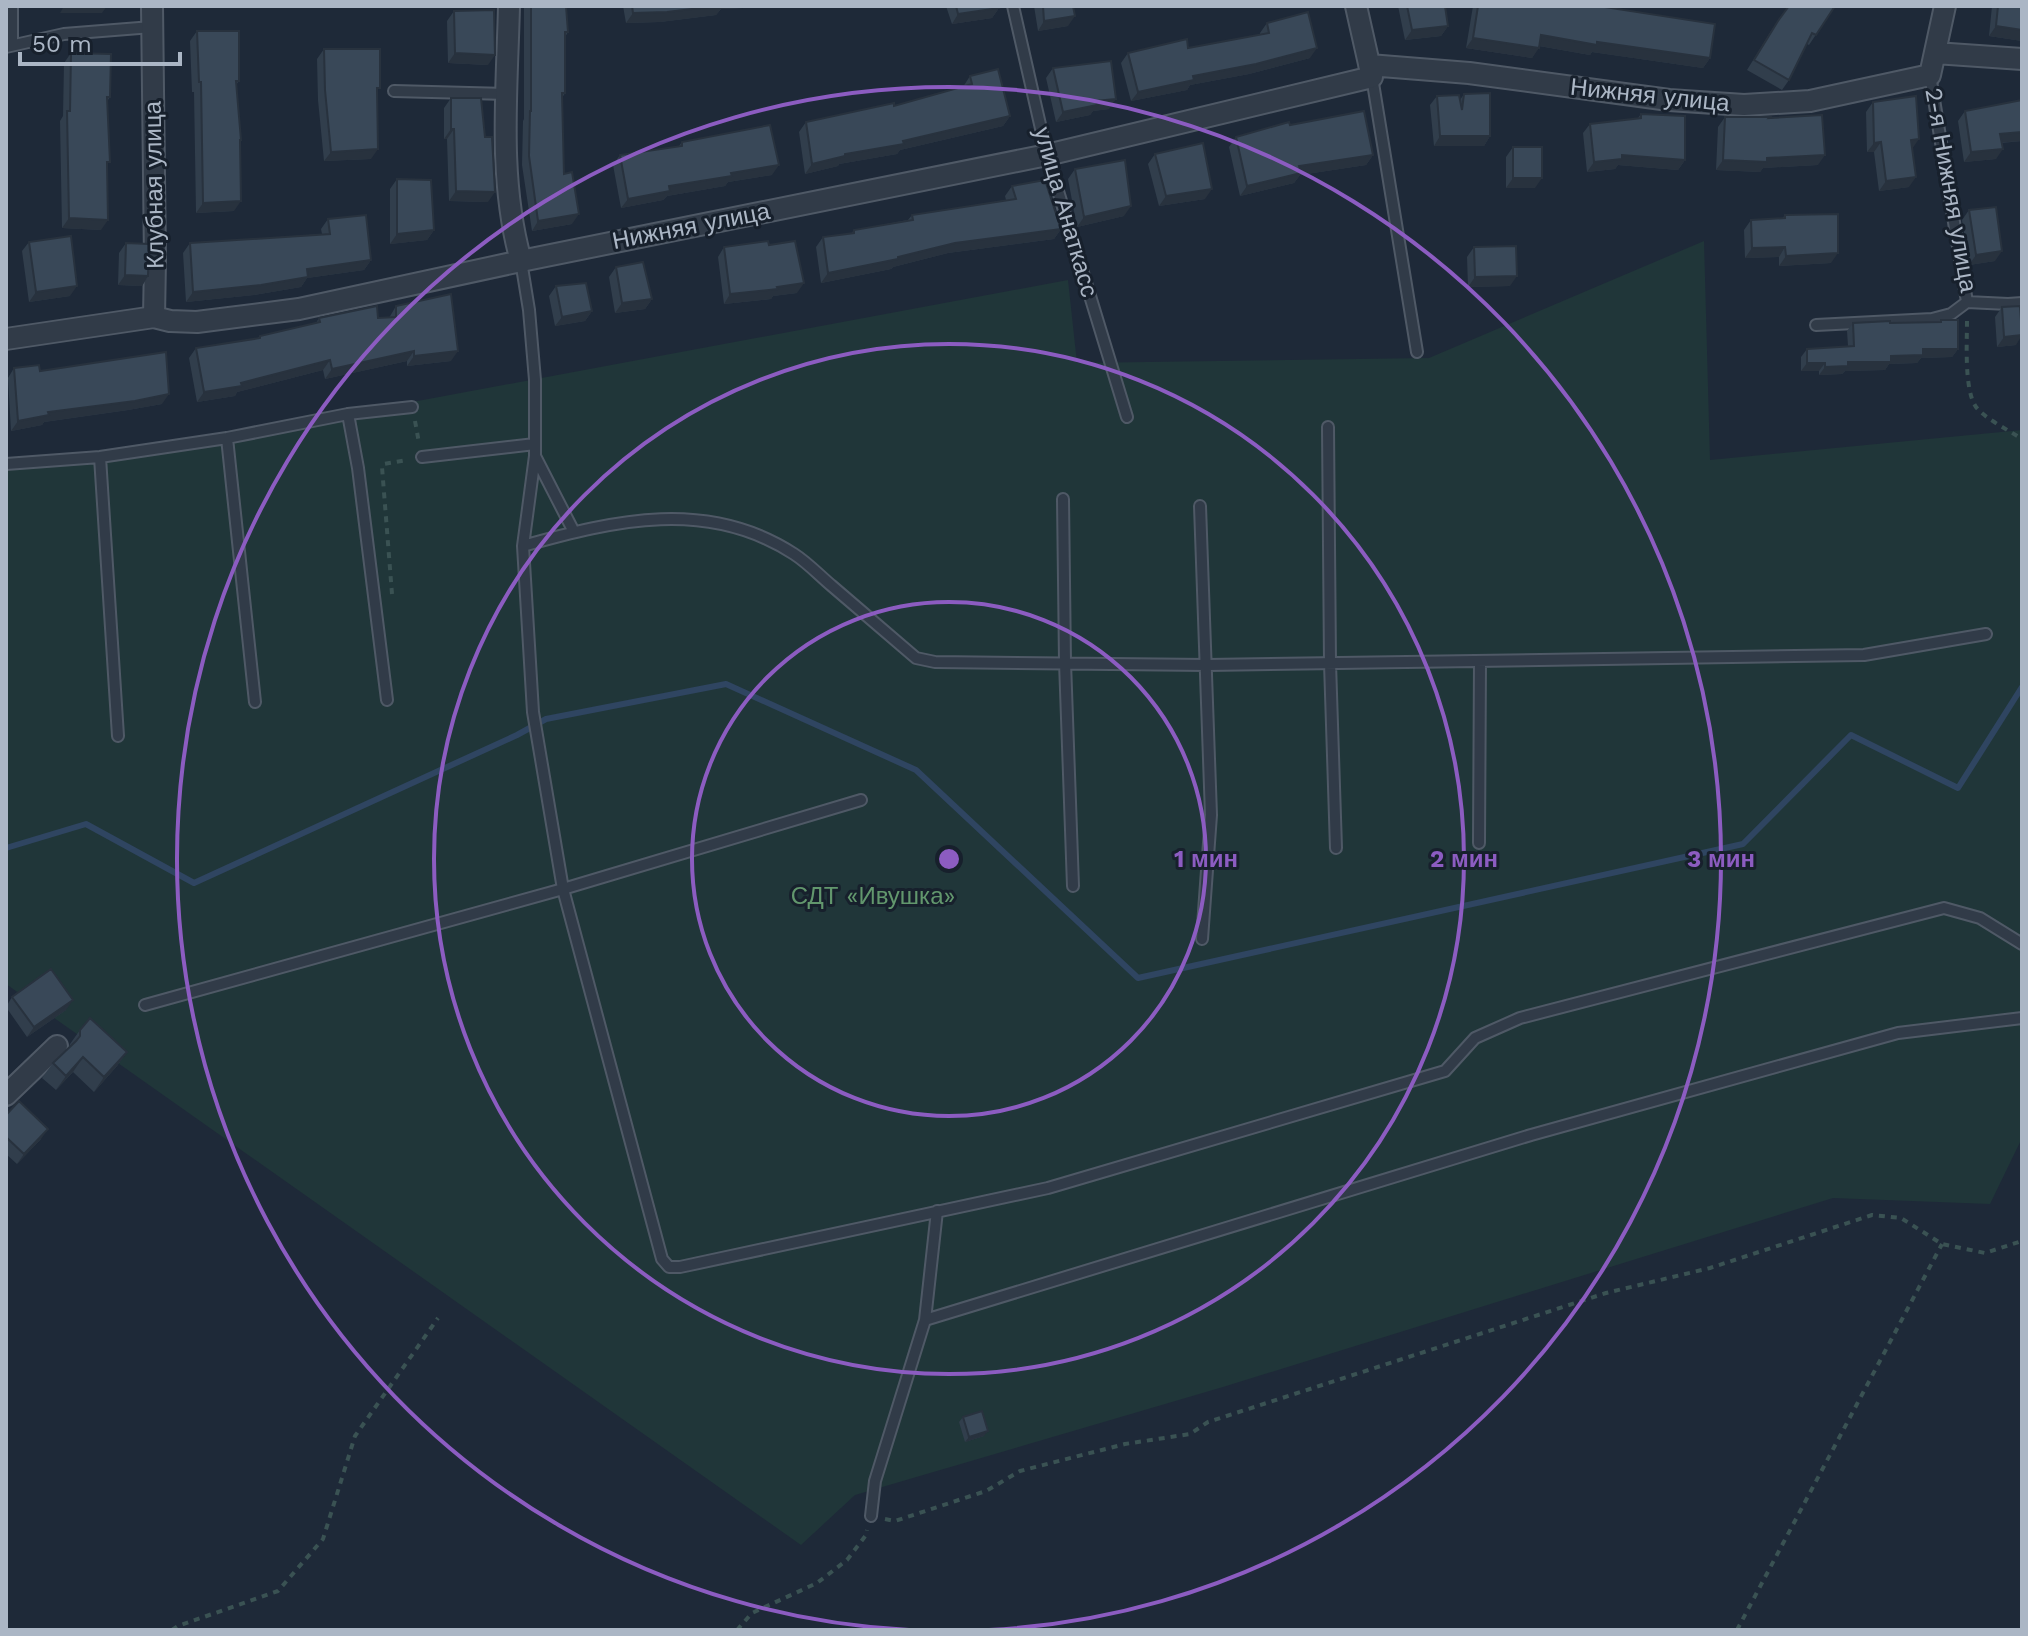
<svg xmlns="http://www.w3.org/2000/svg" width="2028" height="1636" viewBox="0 0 2028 1636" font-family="'Work Sans',sans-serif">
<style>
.green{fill:#203639}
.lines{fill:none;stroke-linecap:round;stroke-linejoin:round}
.stream{stroke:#2f4561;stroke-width:6}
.service-casing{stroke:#4f5966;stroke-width:14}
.minor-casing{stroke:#4f5966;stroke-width:24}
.path{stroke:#3a5253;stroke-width:4;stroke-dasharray:6 6;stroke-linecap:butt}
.service{stroke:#313b48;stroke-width:10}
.minor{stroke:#313b48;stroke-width:20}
.wall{fill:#313e4c}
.shaded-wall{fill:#28323e}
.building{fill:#394858;stroke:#28323e;stroke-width:2}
.ring{fill:none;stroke:#8c5cc1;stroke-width:4}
.labels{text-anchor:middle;stroke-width:6;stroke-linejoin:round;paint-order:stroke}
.street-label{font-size:24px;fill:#abb6c5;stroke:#17202c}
.park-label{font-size:24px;fill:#62976d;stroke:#17202c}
.centre{fill:#8c5cc1;stroke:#17202c;stroke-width:4}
.ring-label{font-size:24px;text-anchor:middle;font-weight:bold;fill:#8c5cc1;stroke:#17202c;stroke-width:6;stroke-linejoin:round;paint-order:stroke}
</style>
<rect width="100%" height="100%" fill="#1e2938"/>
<path class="green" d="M1704,241L1710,460L2022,430V1138L1990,1204L1833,1198L1223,1387L855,1495L801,1545L6,984V464L100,457L348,414L1068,280L1077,363L1429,358Z"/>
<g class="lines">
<path class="stream" d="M6,848L86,824L194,883L517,735L546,719L726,684L916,770L1138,978L1743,844L1851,735L1958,788L2022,687"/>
<defs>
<path id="service" d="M12,6V44
M1013,6L1047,155L1127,417
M6,47L64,34L152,27
M1930,75L1967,302L2008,304L2022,303
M1372,77L1417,352
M394,91L507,94
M521,261L529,310L535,380V456L523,546L533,712L563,889L662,1259L669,1267H680L1048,1188L1445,1071L1475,1038L1520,1018L1944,908L1980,918L2022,944
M1816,325L1932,319L1951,314L1967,302
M348,414L358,468L387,700
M1328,427L1330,663L1336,848
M227,438L255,702
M535,456L574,532
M100,457L118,736
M422,457L535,444
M6,464L100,457L227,438L348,414L412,407
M1063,499L1065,662L1073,886
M1200,506L1211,815L1202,939
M523,546C615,520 708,498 794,554C808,563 820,576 832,586C860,610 888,634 916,658L935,662L1207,665L1864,655L1986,634
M1479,843L1480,661
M145,1005L563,889L861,800
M925,1320L1531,1135L1898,1033L2022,1018
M871,1516L875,1481L925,1320L937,1211"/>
<path id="minor" d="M152,6L155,260L154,317
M509,6C507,91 498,179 521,261
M1935,53L2022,59
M1369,65L1469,73L1669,100L1744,105L1810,101L1930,75L1945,6
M6,339L154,317L170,321L197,322L299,309L521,261L1047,155L1372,77L1356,6
M6,1095L57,1046"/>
</defs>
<use href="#service" class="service-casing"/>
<use href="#minor" class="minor-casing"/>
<path class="path" d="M1967,321C1967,342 1964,390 1976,407C1984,418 2010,431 2022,439
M415,421L419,443
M392,594L382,467L384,464L407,460
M885,1519L895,1521L986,1491L1020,1471L1125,1444L1190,1434L1208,1422L1606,1293L1710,1268L1872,1215L1901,1218L1942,1244L1985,1253L2022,1241
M172,1630L178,1626L278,1591L323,1539L355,1436L438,1318
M737,1630L752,1613L817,1583L847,1560L866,1535L867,1530
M1737,1630L1942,1244"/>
<use href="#service" class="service"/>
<use href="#minor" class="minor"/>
</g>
<path class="wall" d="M524,6H566L568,32L565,37V93L562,98L564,174L572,224L532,231L522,165L523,121L524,119Z
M623,6H765L764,7L721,9L716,15L660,22L626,23Z
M946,6H998L999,8L992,18L952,24Z
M1034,6H1073L1068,26L1038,31Z
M1398,6H1445L1448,26L1441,36L1405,40Z
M1473,6H1604V7L1710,58L1703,68L1592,52L1590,55L1539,46L1532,58L1466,48Z
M1789,6H1835L1809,45L1807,44L1789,80L1782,90L1747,70L1771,31Z
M1992,6H2022V41L1989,36Z
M454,11L488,65L448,63L447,21Z
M1267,23L1310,58L1249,74L1190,85L1187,90L1131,101L1121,63L1128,53L1188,48L1260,35V33Z
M197,31L239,81L236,85L241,140L240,142L234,211L196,213L194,92H192L190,41Z
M324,49L377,93L371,159L324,161L318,100L317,59Z
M71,53L110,97L108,100L107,167L101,230L62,228L60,121L63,116L64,63Z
M1053,68L1109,109L1093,111L1090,115L1056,122L1046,78Z
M970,76L1010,116L1003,126L900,150L897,154L839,164L838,166L805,174L799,132L806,122L894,106L963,87Z
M1464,94L1490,136L1484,146H1434L1430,105L1437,96L1460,100Z
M451,98L488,202L449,201L447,139H444V108Z
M2022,98V141L2001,143L1996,159L1964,162L1958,121L1965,111L2020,100Z
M1873,102L1912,149L1909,187L1879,191L1874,152H1867L1866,112Z
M1641,114L1685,160L1678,170L1618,165L1615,169L1587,172L1583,133L1590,124L1638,118Z
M1725,117L1769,118L1818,165L1763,168L1760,172L1716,170L1718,127Z
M1290,125L1373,155L1366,165L1300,175L1294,183L1240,196L1229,147L1236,137Z
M682,142L772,175L728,182L725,186L667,196L663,200L621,208L613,165L620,155L679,146Z
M1513,147L1535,188H1506V157Z
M1155,154L1205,199L1159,206L1148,164Z
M1075,169L1124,216L1077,227L1068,179Z
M397,179L434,230L427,240L390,244V189Z
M1012,186L1061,229L1054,239L948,253L893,267L891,269L821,283L816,247L823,237L851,234L854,230L908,220L912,215L1006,200L1005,196Z
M1969,210L1995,261L1969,265L1962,220Z
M1785,215L1831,263L1779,266V257L1745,258L1744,230L1751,220L1782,219Z
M328,219L371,260L364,270L307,278L301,287L254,295L186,302L183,253L190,243L322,234L321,229Z
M29,242L70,296L29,302L22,251Z
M126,243L148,276L142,286L118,285L119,253Z
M769,245L797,293L773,296L771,299L724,304L718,257L724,247Z
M1474,247L1510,286L1468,287L1467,257Z
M616,267L652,299L645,309L615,313L609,277Z
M556,286L592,311L585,321L555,326L549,296Z
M396,306L451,361L407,366V361L325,379L323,370L237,392L235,396L197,402L189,358L196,348L258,338L260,336L316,323L319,318H389Z
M2002,307L2016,345L1997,347L1995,317Z
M1941,320L1958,349L1952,357L1921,358L1917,363L1889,364L1885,370L1845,371L1842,374L1819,375V371H1801V357L1807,349L1848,346L1847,331L1853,323L1939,322Z
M14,368L40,371L162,404L128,410L44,422L42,425L11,431L8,378Z
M12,997L66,1010L27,1037L6,1007Z
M80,1030L127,1052L117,1066L94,1092L73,1072L56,1090L42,1078L53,1063L69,1047L70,1044Z
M6,1115L41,1139L17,1164L6,1154Z
M963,1417L984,1436L965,1442L959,1422Z"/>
<path class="shaded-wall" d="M64,6H107L102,13H60Z
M717,6H765L764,7L721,9L716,15L660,22L626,23L633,13Z
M999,8L992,18L952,24L958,14Z
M1075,16L1068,26L1038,31L1044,21Z
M1448,26L1441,36L1405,40L1412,30Z
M1996,26L2022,30V41L1989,36Z
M1541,35L1597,42L1710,58L1703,68L1592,52L1590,55L1534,45Z
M1473,38L1539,48L1532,58L1466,48Z
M1317,48L1310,58L1249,74L1190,85L1187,90L1131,101L1138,92L1193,76Z
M455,53L495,55L488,65L448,63Z
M1116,99L1109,109L1093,111L1090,115L1056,122L1063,112L1096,101Z
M1010,116L1003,126L900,150L897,154L839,164L838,166L805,174L812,164L845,154Z
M451,129H454L447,139H444Z
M2022,132V141L1993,143L2000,134Z
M1440,136H1490L1484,146H1434Z
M1919,139L1912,149L1911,140Z
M1881,142L1874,152H1867L1874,143Z
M378,149L371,159L324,161L331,152Z
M2003,149L1996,159L1964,162L1971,152Z
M1373,155L1366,165L1300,175L1294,183L1240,196L1247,186L1299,166Z
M1622,155L1685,160L1678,170L1618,165L1615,169L1587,172L1594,162Z
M1825,155L1818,165L1763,168L1760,172L1716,170L1723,160Z
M779,165L772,175L728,182L725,186L667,196L663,200L621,208L628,199L669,186L731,173Z
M1916,177L1909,187L1879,191L1886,181Z
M1513,178H1542L1535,188H1506Z
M1212,189L1205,199L1159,206L1166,196Z
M456,191L495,192L488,202L449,201Z
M241,201L234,211L196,213L203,203Z
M1131,206L1124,216L1077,227L1084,217Z
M579,214L572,224L532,231L538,221Z
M69,218L108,220L101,230L62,228Z
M1061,229L1054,239L948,253L893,267L891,269L821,283L828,273L955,243Z
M434,230L427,240L390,244L397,234Z
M1785,247L1779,257L1745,258L1752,248Z
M2002,251L1995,261L1969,265L1976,255Z
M1838,253L1831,263L1779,266L1786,256Z
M371,260L364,270L307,278L301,287L254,295L186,302L193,292L307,269Z
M125,275L148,276L142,286L118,285Z
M1517,276L1510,286L1468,287L1475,277Z
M804,283L797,293L773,296L771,299L724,304L730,294Z
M77,286L70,296L29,302L36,292Z
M652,299L645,309L615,313L622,303Z
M592,311L585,321L555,326L562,317Z
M2022,335L2016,345L1997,347L2004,337Z
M1923,349H1958L1952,357L1921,358L1917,363L1889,364L1885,370L1845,371L1842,374L1819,375L1825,367Z
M414,351L407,361L325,379L332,369Z
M458,351L451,361L407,366L414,356Z
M330,360L323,370L237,392L235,396L197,402L204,392Z
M1807,363H1825L1819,371H1801Z
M169,394L162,404L128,410L44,422L42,425L11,431L18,421L48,412Z
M73,1000L66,1010L27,1037L34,1027Z
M127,1052L117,1066L94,1092L104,1077Z
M83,1057L73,1072L56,1090L66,1076Z
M48,1129L41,1139L17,1164L24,1154Z
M988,1431L984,1436L965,1442L969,1437Z"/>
<path class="building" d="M531,6H566L568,32H565V93H562L564,174L572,172L579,214L538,221L529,156L530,111H531Z
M632,6H717L667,12L633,13Z
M956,6H998L999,8L958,14Z
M1043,6H1073L1075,16L1044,21Z
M1407,6H1445L1448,26L1412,30Z
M1478,6H1604V7L1715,24L1710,58L1597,42V45L1541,35L1539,48L1473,38Z
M1789,6H1835L1816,35L1812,33L1789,80L1754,60L1778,21Z
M1998,6H2022V30L1996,26Z
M494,10L495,55L455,53L454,11Z
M1308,12L1317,48L1256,64L1193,76L1194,80L1138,92L1128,53L1187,39L1188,48L1269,33L1267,23Z
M197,31H239V81H236L241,140H240L241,201L203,203L201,82H199Z
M324,49H380V88H377L378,149L331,152L325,90Z
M71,53L111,54L110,97H107L110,162H107L108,220L69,218L67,111H70Z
M1111,61L1116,99L1096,101L1097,105L1063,112L1053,68Z
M998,69L1010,116L903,141L904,144L845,154V156L812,164L806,122L894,103V106L972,84L970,76Z
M1490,93V136H1440L1437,96L1459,95L1462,110L1464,94Z
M1916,96L1919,139L1911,140L1916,177L1886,181L1881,142L1874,143L1873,102Z
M451,98H481L485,137H492L495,192L456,191L454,129H451Z
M2022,100V132L2000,134L2003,149L1971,152L1965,111Z
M1364,111L1373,155L1299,166L1301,173L1247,186L1236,137L1289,122L1290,125Z
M1641,114L1685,116V160L1622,155V159L1594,162L1590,124L1641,118Z
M1822,115L1825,155L1767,158V162L1723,160L1725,117H1770L1769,118Z
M770,125L779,165L731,173L732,176L669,186L670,191L628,199L620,155L682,146V142Z
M1203,143L1212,189L1166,196L1155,154Z
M1513,147H1542V178H1513Z
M1125,160L1131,206L1084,217L1075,169Z
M397,179L431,180L434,230L397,234Z
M1045,180L1061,229L955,243L898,257V259L828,273L823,237L854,233V230L913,220L912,215L1016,199L1012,186Z
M1996,207L2002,251L1976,255L1969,210Z
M1838,214V253L1786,256L1785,247L1752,248L1751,220L1785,218V215Z
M366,215L371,260L307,269L308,277L261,285L193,292L190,243L330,234L328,219Z
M71,236L77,286L36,292L29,242Z
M768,241L769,245L795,241L804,283L777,287L778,289L730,294L724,247Z
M126,243L149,244L148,276L125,275Z
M1516,246L1517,276L1475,277L1474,247Z
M643,262L652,299L622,303L616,267Z
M586,283L592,311L562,317L556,286Z
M451,294L458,351L414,356V351L332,369L330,360L241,383L242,386L204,392L196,348L260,338V336L320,322L319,318L377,306L378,318L396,317V306Z
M2020,306L2022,335L2004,337L2002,307Z
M1941,320H1958V349H1923V355L1891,356V362H1848V366L1825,367V363H1807V349L1854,346L1853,323L1890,321V323L1941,322Z
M166,352L169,394L135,401L48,412L49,415L18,421L14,368L39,365L40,371Z
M51,969L73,1000L34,1027L12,997Z
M90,1018L127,1052L104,1077L83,1057L66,1076L53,1063L76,1041L80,1036V1030Z
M19,1101L48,1129L24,1154L6,1137V1115Z
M982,1411L988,1431L969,1437L963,1417Z"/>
<g class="ring">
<circle cx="949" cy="859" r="257"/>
<circle cx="949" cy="859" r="515"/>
<path d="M909 1630A772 772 0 1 1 989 1630"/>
</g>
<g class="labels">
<g class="street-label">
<text transform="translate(1650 95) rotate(6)" y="8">Нижняя улица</text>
<text transform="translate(154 185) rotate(-91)" y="8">Клубная улица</text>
<text transform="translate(1951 190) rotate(80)" y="8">2-я Нижняя улица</text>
<text transform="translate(1066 212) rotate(74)" y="8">улица Анаткасс</text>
<text transform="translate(691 226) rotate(-11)" y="8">Нижняя улица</text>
</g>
<g class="park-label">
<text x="873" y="904">СДТ «Ивушка»</text>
</g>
</g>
<circle cx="949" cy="859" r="12" class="centre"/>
<g class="ring-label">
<text x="1206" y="867">1 мин</text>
<text x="1464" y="867">2 мин</text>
<text x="1721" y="867">3 мин</text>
</g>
<rect width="2028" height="1636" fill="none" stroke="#abb6c5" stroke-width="16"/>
<path d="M20 52v12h160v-12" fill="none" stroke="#abb6c5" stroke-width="4"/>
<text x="32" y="52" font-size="24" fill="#abb6c5" stroke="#17202c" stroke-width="6" paint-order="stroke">50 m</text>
</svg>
